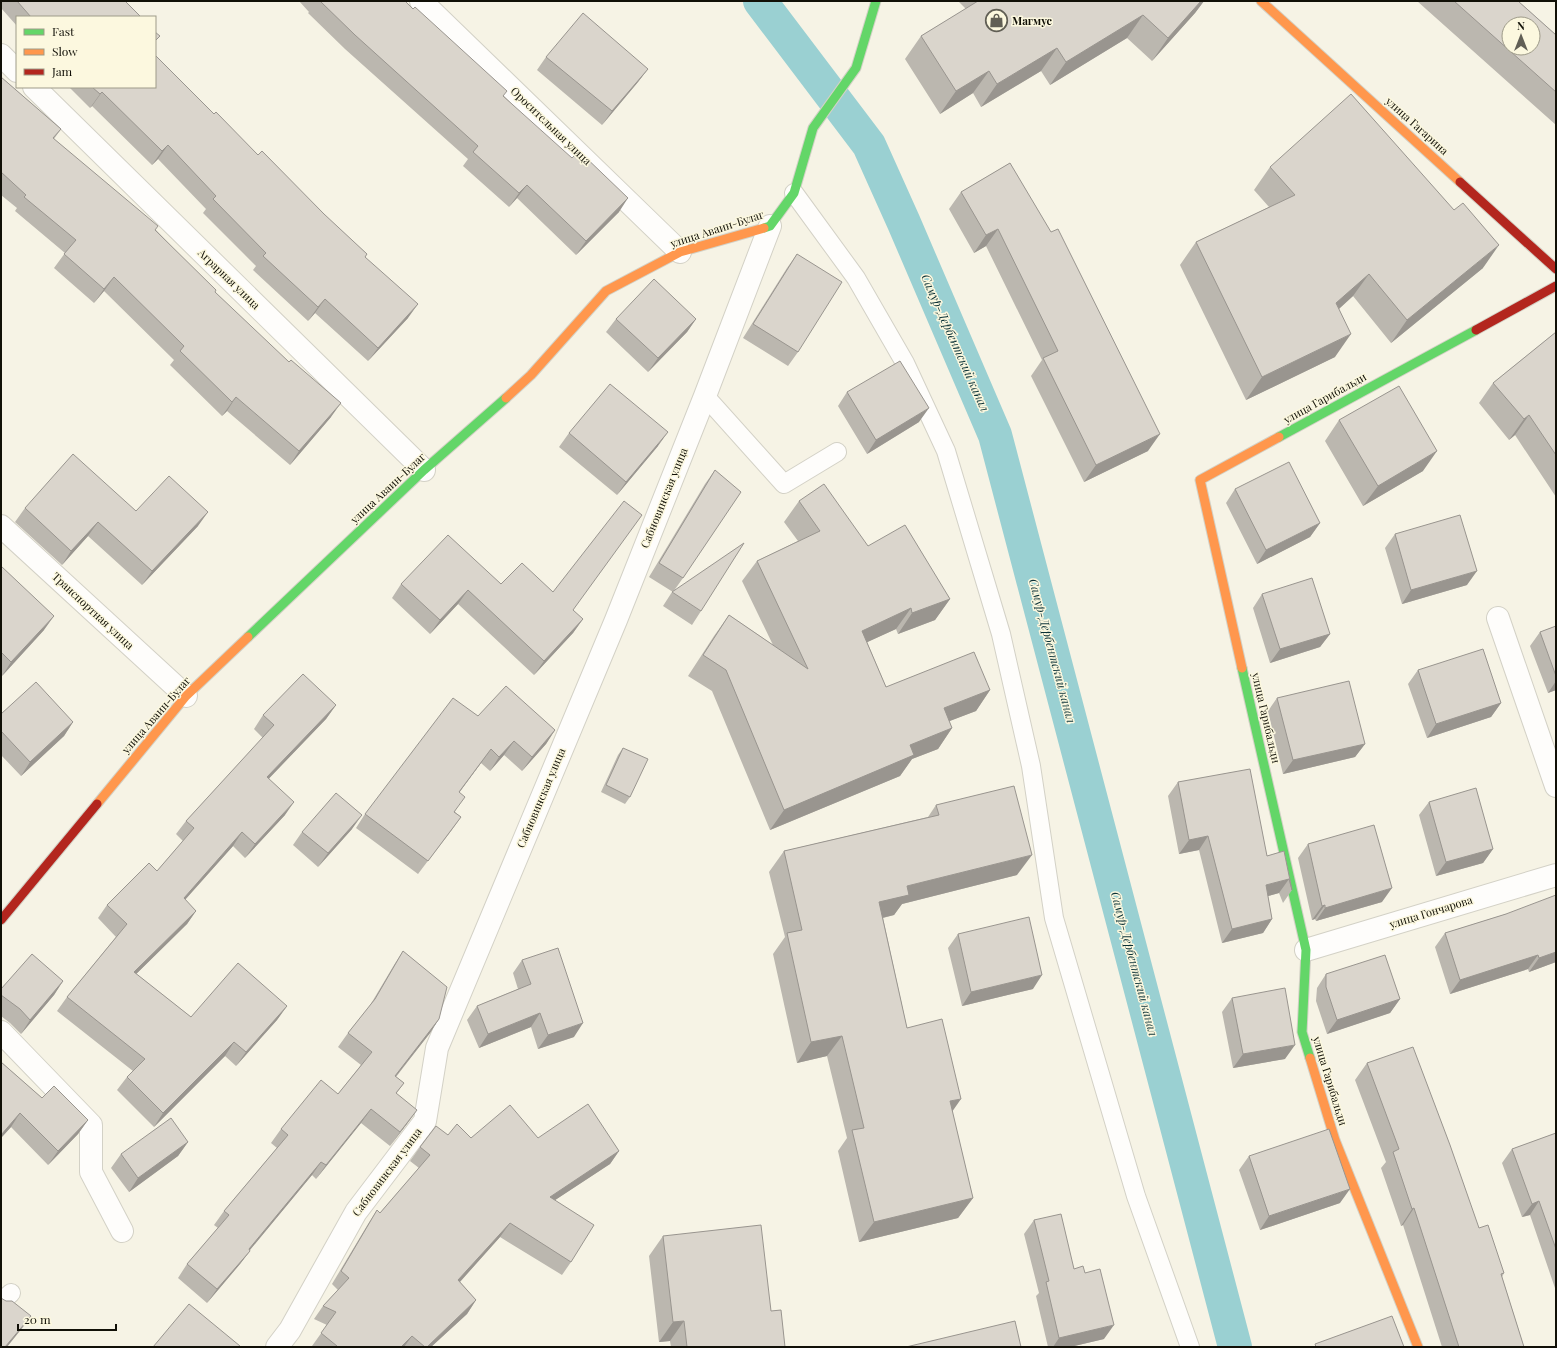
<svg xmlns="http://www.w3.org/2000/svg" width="1557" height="1348" viewBox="0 0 1557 1348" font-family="'Playfair Display',serif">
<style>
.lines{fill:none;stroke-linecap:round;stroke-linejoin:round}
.canal{stroke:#9ad0d2;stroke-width:34}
.lane-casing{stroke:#d3d1c6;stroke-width:20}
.street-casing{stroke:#d3d1c6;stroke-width:24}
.fast-casing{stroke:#d3d1c6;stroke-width:11}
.slow-casing{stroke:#d3d1c6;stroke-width:11}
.jam-casing{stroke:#d3d1c6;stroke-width:11}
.lane{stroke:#fefdfb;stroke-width:18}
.street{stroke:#fefdfb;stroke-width:22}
.fast{stroke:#63d668;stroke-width:9}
.slow{stroke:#ff974d;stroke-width:9}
.jam{stroke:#b3261e;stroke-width:9}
.wall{fill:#bbb7af}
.shaded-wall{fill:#99958f}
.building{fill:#dad5cc;stroke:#99958f;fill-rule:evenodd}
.labels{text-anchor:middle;stroke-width:3;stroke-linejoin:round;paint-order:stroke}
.poi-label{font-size:11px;font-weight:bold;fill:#111007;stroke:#fcf8df;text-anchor:start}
.street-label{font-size:11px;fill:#111007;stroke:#fcf8df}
.water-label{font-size:12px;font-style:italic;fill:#093136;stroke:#fcf8df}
</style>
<rect width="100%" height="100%" fill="#f6f3e5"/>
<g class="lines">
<path class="canal" d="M760,1L869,145L904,223L995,435L1235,1347"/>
<defs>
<path id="lane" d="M794,193L856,278L905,363L946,451L1001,634L1031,766L1054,918L1136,1196L1190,1347
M705,396L784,484L837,452
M1,1302L11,1293"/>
<path id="street" d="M421,1L680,252
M1,55L17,71
M34,87L424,470
M1,526L186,696
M1498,618L1556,786
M1306,950L1556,875
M1,1032L91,1125V1172L122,1231
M277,1347L290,1330L356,1212L425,1121L437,1048L616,620L705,396L770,226"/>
<path id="fast" d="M764,228L770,226L794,193L813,128L856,68L876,1
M1279,437L1476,330
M248,637L424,470L506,398
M1242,668L1306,950L1302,1032L1310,1058"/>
<path id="slow" d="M1261,1L1460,182
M506,398L531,375L606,291L680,252L764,228
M1242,668L1200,480L1279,437
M97,804L186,696L248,637
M1310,1058L1335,1140L1418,1347"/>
<path id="jam" d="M1460,182L1556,269
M1476,330L1556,286
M1,920L97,804"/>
</defs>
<use href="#lane" class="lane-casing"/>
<use href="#street" class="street-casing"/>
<use href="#fast" class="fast-casing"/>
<use href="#slow" class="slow-casing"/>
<use href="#jam" class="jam-casing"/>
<use href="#lane" class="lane"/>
<use href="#street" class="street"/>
<use href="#fast" class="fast"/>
<use href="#slow" class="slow"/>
<use href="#jam" class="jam"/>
</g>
<path class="wall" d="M1,1H99L100,2L141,17H17V26L1,8Z
M299,1H405L504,96L619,212L576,255L517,198L509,207L463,166L468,159L345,49L308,13L309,12Z
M958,1H1204L1195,13L1152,61L1127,38L1050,85L1041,71L981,107L973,93L940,114L905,59L921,36L966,9Z
M1417,1H1518L1556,35V125Z
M546,57L648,69L638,82L602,125L537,70Z
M1,77L61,129L54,139L156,230L215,292L331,417L290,465L227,411L222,416L170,365L174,360L104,291L94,303L54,268L65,253L15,211L17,208L1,195Z
M69,87H155L214,114L258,155L367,254L365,257L408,318L368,361L315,313L308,321L253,270L256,266L203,213L206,209L158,159L152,165L92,106L90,108Z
M1010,163L1148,451L1084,482L1031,376L1042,360L986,246L974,253L949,209L961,192Z
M1270,167L1483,268L1391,343L1353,296L1339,309L1335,357L1246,400L1180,265L1196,242L1269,207L1254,190Z
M797,254L798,352L788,366L743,338L787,268Z
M616,319H696L687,332L648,372L606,332Z
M1556,332V497L1515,435L1509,440L1479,403L1493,383Z
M847,392L919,422L867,454L838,406Z
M1339,420L1423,471L1363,506L1325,441Z
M569,433L658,446L617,495L559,447Z
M715,470L683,578L673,592L649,577L705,484Z
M1235,489L1320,523L1310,537L1257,564L1226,503Z
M799,501L950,599L935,620L898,634L896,629L867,642L886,687L990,690L976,711L949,721L952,728L938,749L912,759L900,776L770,830L712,691L688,676L714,636L729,615L773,645L742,581L757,561L798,541L784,522Z
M25,508L136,511L198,526L142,585L88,536L62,565L15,522Z
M1395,534L1467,585L1402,604L1385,548Z
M1,566L44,630L2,676L1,675Z
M401,584H501L583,619L573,633L534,675L458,604L430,634L392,598Z
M672,592L701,611L692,625L663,606Z
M1262,594L1330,634L1320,647L1270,663L1253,608Z
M1556,626V690L1548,693L1530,646L1540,632Z
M1418,670L1501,703L1491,717L1427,738L1408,684Z
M1277,698L1365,744L1355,757L1283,774L1268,711Z
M336,705L326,719L269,778L285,815L245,858L233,846L185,900L196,911L187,924L136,974L191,1017L287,1006L277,1020L236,1066L225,1056L154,1127L117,1090L127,1077L133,1071L57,1011L67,997L116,937L98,918L107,905L157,871L183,841L176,834L186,821L263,738L254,729L263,715Z
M1,714L73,722L64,736L21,776L1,755Z
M478,716L555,730L546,744L522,771L504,755L490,771L481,763L459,793L455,812L461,817L418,874L356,828L365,814Z
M623,748L630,797L625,804L601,792L618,755Z
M1178,782L1267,856L1284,851L1292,890L1283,903L1279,893L1268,896L1272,919L1263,933L1222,943L1199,850L1179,854L1168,796Z
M1429,802L1493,849L1483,863L1436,876L1419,815Z
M936,805L1017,875L902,904L894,915L883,918L907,1028L952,1111L973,1198L958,1218L859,1242L838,1151L847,1138L827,1056L797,1063L773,954L785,937L769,872L784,851L928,817Z
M352,829L318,867L293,845L302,832Z
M1308,844L1382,902L1316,921L1315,919L1312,920L1298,858Z
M1506,914L1556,962L1529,972L1528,969L1450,994L1435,947L1445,933Z
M958,934L1033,989L962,1006L948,948Z
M403,951L439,1019L430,1033L396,1077L404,1083L396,1094L417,1110L390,1146L361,1123L316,1179L312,1175L250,1250V1251L240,1264L207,1303L178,1278L187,1264L218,1228L214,1225L224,1211L277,1148L271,1143L281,1129L338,1094L361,1065L338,1047L348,1033L369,1007L394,965Z
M522,960L574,1037L538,1049L531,1027L479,1048L467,1020L477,1006L518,989L513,973Z
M1326,974L1400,999L1390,1013L1327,1034L1316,1001L1317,988Z
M63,981L54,995L21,1034L10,1023L1,1016V989Z
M1232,998L1285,1059L1233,1068L1222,1012Z
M1,1062L42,1098L88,1120L78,1134L48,1165L11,1127L1,1138Z
M1367,1063L1479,1228L1504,1273L1502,1277L1524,1347H1442L1403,1225L1401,1226L1381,1168L1386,1162L1355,1080Z
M1556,1133V1291L1530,1215L1522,1217L1502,1163L1512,1149Z
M448,1135L471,1138H538L619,1151L610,1164L555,1200L571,1262L562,1275L500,1237L460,1282L476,1300L467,1314L431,1347H312V1346L327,1325L314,1319L323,1306L338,1290L332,1284L368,1224L377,1210L380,1213L419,1168L410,1161L420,1147Z
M188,1142L178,1156L129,1192L111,1168L121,1154Z
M1249,1156L1340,1203L1260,1230L1239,1170Z
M1034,1220L1074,1269L1104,1339L1070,1347H1048L1036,1296L1039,1293L1024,1234Z
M663,1236L771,1311L785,1347H671L670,1341L659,1342L649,1256Z"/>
<path class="shaded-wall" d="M1201,1H1204L1195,13L1152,61L1168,38Z
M1143,15L1127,38L1050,85L1066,62Z
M1057,48L1041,71L981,107L997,84Z
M648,69L638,82L602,125L612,111Z
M989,71L973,93L940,114L956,91Z
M102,92L92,106L90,108L100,94Z
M168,145L158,159L152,165L162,151Z
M527,185L517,198L509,207L519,193Z
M628,198L619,212L576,255L586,241Z
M998,229L986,246L974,253L986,235Z
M1499,245L1483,268L1391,343L1407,320Z
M1369,274L1353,296L1320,326L1336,303Z
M114,277L104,291L94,303L104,289Z
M325,299L315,313L308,321L318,307Z
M418,304L408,318L368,361L378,348Z
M696,319L687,332L648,372L658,358Z
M1351,334L1335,357L1246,400L1262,377Z
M236,397L227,411L222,416L232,402Z
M341,403L331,417L290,465L299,451Z
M929,408L919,422L867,454L876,440Z
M1529,415L1515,435L1509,440L1524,419Z
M668,432L658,446L617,495L626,482Z
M1160,434L1148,451L1084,482L1096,465Z
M1437,451L1423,471L1363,506L1378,486Z
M208,512L198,526L142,585L152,571Z
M98,522L88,536L62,565L71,551Z
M1320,523L1310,537L1257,564L1266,550Z
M1477,571L1467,585L1402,604L1411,590Z
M468,590L458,604L430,634L440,620Z
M950,599L935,620L898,634L912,613Z
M911,608L896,629L848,651L862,631Z
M54,616L44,630L2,676L11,662Z
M583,619L573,633L534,675L544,661Z
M1330,634L1320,647L1270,663L1280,649Z
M1556,681V690L1548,693Z
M990,690L976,711L929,729L944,708Z
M1501,703L1491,717L1427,738L1436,724Z
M336,705L326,719L258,790L267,777Z
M73,722L64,736L21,776L30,762Z
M952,728L938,749L912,759L900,776L770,830L784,810L910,745Z
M555,730L546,744L522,771L532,757Z
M514,741L504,755L490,771L499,757Z
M1365,744L1355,757L1283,774L1293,760Z
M491,749L481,763L449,806L459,792Z
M294,802L285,815L245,858L255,844Z
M362,815L352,829L318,867L328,853Z
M461,817L451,831L418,874L428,861Z
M242,832L233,846L174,912L184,898Z
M1208,836L1199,850L1179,854L1189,840Z
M1493,849L1483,863L1436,876L1446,862Z
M1032,855L1017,875L902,904L894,915L865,922L879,902L907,886Z
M1289,879L1279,893L1257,899L1266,885Z
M1392,888L1382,902L1316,921L1325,908Z
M1325,905L1315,919L1312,920L1322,906Z
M196,911L187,924L124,986L134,972Z
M1272,919L1263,933L1222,943L1232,929Z
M1556,952V962L1529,972L1539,958Z
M1538,955L1528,969L1450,994L1460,980Z
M1042,975L1033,989L962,1006L971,992Z
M63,981L54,995L21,1034L30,1020Z
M1400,999L1390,1013L1327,1034L1337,1020Z
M287,1006L277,1020L236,1066L246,1052Z
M540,1013L531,1027L479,1048L488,1034Z
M439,1019L430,1033L385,1090L395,1076Z
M583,1023L574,1037L538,1049L548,1035Z
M842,1036L827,1056L797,1063L811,1042Z
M234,1042L225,1056L154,1127L163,1113Z
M1295,1045L1285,1059L1233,1068L1243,1054Z
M961,1099L947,1119L950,1101Z
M371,1109L361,1123L316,1179L326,1165Z
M417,1110L407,1124L390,1146L400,1132Z
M20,1113L11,1127L1,1138V1135Z
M88,1120L78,1134L48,1165L58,1151Z
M188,1142L178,1156L129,1192L138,1178Z
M619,1151L610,1164L540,1210L550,1197Z
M321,1162L312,1175L239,1263L249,1249Z
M1350,1189L1340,1203L1260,1230L1269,1216Z
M973,1198L958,1218L859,1242L874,1222Z
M1539,1201L1530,1215L1522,1217L1532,1204Z
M1414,1208L1403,1225L1401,1226L1412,1209Z
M510,1223L500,1237L449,1294L458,1280Z
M250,1251L240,1264L207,1303L217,1289Z
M476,1300L467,1314L431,1347H427Z
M31,1316L23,1327L7,1347H5Z
M684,1321L670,1341L659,1342L673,1322Z
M1114,1325L1104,1339L1070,1347H1053L1059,1338Z
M412,1336L404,1347H401Z"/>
<path class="building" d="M17,1H99L100,2L101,1H125L141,17H31Z
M320,1H405L413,9L415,7L507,91L503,96L572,158L579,151L628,198L586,241L527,185L519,193L473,152L478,146L355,35Z
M978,1H1201L1168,38L1143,15L1066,62L1057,48L997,84L989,71L956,91L921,36Z
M1454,1H1518L1556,35V92ZM1509,24H1533V48H1509Z
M583,13L648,69L612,111L546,57Z
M155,32L160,36L155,41Z
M155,55L214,114L216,112L258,155L262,151L324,214L367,254L365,257L418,304L378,348L325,299L318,307L263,256L266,253L213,199L216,196L168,145L162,151L102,92L100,94L92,87H155Z
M1,77L61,129L53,138L158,226L155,230L216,290L215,292L289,362L291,360L341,403L299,451L236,397L232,402L180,351L184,346L114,277L104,289L64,254L76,240L24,197L26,195L1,172Z
M1351,94L1454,210L1463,203L1499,245L1407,320L1369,274L1336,303L1351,334L1262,377L1196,242L1295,195L1270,167Z
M1010,163L1051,232L1058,229L1160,434L1096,465L1043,358L1058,351L998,229L986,235L961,192Z
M797,254L842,282L798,352L753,324Z
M654,279L696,319L658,358L616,319Z
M1556,332V455L1529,415L1524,419L1493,383Z
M900,361L929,408L876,440L847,392Z
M610,384L668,432L626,482L569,433Z
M1399,386L1437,451L1378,486L1339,420Z
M73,454L136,511L169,476L208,512L152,571L98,522L71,551L25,508Z
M1289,462L1320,523L1266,550L1235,489Z
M715,470L741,492L683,578L659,563Z
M824,484L868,546L905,525L950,599L912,613L911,608L862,631L886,687L974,652L990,690L944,708L952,728L910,745L914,755L784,810L726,670L703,655L729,615L808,669L757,561L820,531L799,501Z
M624,501L642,515L573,610L583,619L544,661L468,590L440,620L401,584L448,535L501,584L522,563L553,592Z
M1460,515L1477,571L1411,590L1395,534Z
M744,543L701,611L672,592Z
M1,566L54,616L11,662L1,652Z
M1312,578L1330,634L1280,649L1262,594Z
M1556,626V676L1540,632Z
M1483,649L1501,703L1436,724L1418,670Z
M303,674L336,705L267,777L294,802L255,844L242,832L184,898L196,911L134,972L191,1017L238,963L287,1006L246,1052L234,1042L163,1113L127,1077L145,1059L67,997L127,924L107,905L149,863L157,871L194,828L186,821L274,725L263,715Z
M1349,681L1365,744L1293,760L1277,698Z
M36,682L73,722L30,762L1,731V714Z
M506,686L555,730L532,757L514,741L499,757L491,749L459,792L465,797L454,812L461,817L428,861L365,814L453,698L478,716Z
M623,748L648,759L630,797L606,785Z
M1250,769L1267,856L1284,851L1292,890L1289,879L1266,885L1272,919L1232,929L1208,836L1189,840L1178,782Z
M1014,786L1032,855L907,886L909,895L879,902L907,1028L942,1019L961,1099L950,1101L973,1198L874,1222L852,1130L864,1128L842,1036L811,1042L787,933L802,930L784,851L939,815L936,805Z
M1476,788L1493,849L1446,862L1429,802Z
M336,793L362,815L328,853L302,832Z
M1374,825L1392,888L1325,908V905L1322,906L1308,844Z
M1556,895V952L1539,958L1538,955L1460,980L1445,933L1506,914Z
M1029,917L1042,975L971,992L958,934Z
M558,948L583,1023L548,1035L540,1013L488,1034L477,1006L531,984L522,960Z
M403,951L447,987L439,1019L395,1076L404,1083L396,1093L417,1110L400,1132L371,1109L326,1165L321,1162L249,1249L250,1251L217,1289L187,1264L229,1215L224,1211L288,1135L281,1129L321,1080L338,1094L372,1052L348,1033L375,999Z
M32,954L63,981L30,1020L20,1009L1,995V989Z
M1385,955L1400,999L1337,1020L1326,987V974Z
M1285,988L1295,1045L1243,1054L1232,998Z
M1413,1047L1450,1145L1479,1228L1488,1225L1504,1273L1501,1274L1524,1347H1459L1414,1208L1412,1209L1393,1152L1399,1149L1367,1063Z
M1,1062L42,1098L54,1086L88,1120L58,1151L20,1113L1,1135Z
M588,1104L619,1151L550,1197L594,1225L571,1262L510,1223L458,1280L476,1300L427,1347H425L412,1336L401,1347H337V1346L321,1333L336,1312L323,1306L349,1278L341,1271L377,1210L380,1213L430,1155L420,1147L436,1126L448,1135L457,1124L471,1138L510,1105L538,1138Z
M171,1118L188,1142L138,1178L121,1154Z
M1329,1129L1350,1189L1269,1216L1249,1156Z
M1556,1133V1249L1539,1201L1532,1204L1512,1149Z
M1061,1214L1074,1269L1083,1266L1085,1273L1100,1269L1114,1325L1059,1338L1046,1282L1049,1281L1034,1220Z
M761,1225L771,1311L781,1310L785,1347H687L684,1321L673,1322L663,1236Z
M1,1298L6,1301H12L31,1316L5,1347H1Z
M189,1304L240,1346L239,1347H153Z
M1392,1316L1404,1347H1316L1315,1344Z
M1015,1321L1021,1347H906Z"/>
<defs>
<symbol id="shop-ring" viewBox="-11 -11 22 22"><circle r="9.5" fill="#fcf8df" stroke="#615f55" stroke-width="1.5"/><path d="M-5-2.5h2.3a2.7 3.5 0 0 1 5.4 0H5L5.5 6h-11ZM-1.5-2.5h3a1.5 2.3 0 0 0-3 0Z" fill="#615f55"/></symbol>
</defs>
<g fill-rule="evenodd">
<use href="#shop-ring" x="984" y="8" width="25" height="25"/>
</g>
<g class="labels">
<g class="poi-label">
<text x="1012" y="25">Магмус</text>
</g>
<g class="street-label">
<text transform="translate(551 126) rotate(44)" y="4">Оросительная улица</text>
<text transform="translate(1417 126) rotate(42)" y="4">улица Гагарина</text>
<text transform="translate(717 229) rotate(-18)" y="4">улица Аваин-Булаг</text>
<text transform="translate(229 279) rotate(44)" y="4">Аграрная улица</text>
<text transform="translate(1325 398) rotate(-29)" y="4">улица Гарибальди</text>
<text transform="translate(388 488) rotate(-43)" y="4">улица Аваин-Булаг</text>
<text transform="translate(664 498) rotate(-68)" y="4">Сабновинская улица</text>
<text transform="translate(93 611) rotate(43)" y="4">Транспортная улица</text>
<text transform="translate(156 715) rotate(-49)" y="4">улица Аваин-Булаг</text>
<text transform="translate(1266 718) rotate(77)" y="4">улица Гарибальди</text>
<text transform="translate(541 798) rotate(-67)" y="4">Сабновинская улица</text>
<text transform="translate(1431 912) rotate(-17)" y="4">улица Гончарова</text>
<text transform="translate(1330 1081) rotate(73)" y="4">улица Гарибальди</text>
<text transform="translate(387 1172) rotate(-53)" y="4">Сабновинская улица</text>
</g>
<g class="water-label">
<text transform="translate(955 343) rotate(66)" y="4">Самур-Дербентский канал</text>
<text transform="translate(1052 651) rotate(75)" y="4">Самур-Дербентский канал</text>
<text transform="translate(1134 964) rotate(75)" y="4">Самур-Дербентский канал</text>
</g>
</g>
<rect width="1557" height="1348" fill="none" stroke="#111007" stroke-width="4"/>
<rect x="16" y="16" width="140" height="72" fill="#fcf8df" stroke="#9e9b89"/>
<rect x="24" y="29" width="20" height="6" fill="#63d668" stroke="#9e9b89"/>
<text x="52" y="36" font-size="12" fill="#111007">Fast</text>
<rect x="24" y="49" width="20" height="6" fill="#ff974d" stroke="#9e9b89"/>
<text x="52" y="56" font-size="12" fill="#111007">Slow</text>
<rect x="24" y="69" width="20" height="6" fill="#b3261e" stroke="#9e9b89"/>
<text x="52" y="76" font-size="12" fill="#111007">Jam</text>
<g transform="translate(1521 36)"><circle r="19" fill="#fcf8df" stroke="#9e9b89"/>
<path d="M0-3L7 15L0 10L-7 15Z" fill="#615f55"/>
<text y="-6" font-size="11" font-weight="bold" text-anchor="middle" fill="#111007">N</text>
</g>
<path d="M18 1324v6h98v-6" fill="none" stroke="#111007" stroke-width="2"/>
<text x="24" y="1324" font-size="12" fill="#111007" stroke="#fcf8df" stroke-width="3" paint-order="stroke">20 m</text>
</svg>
